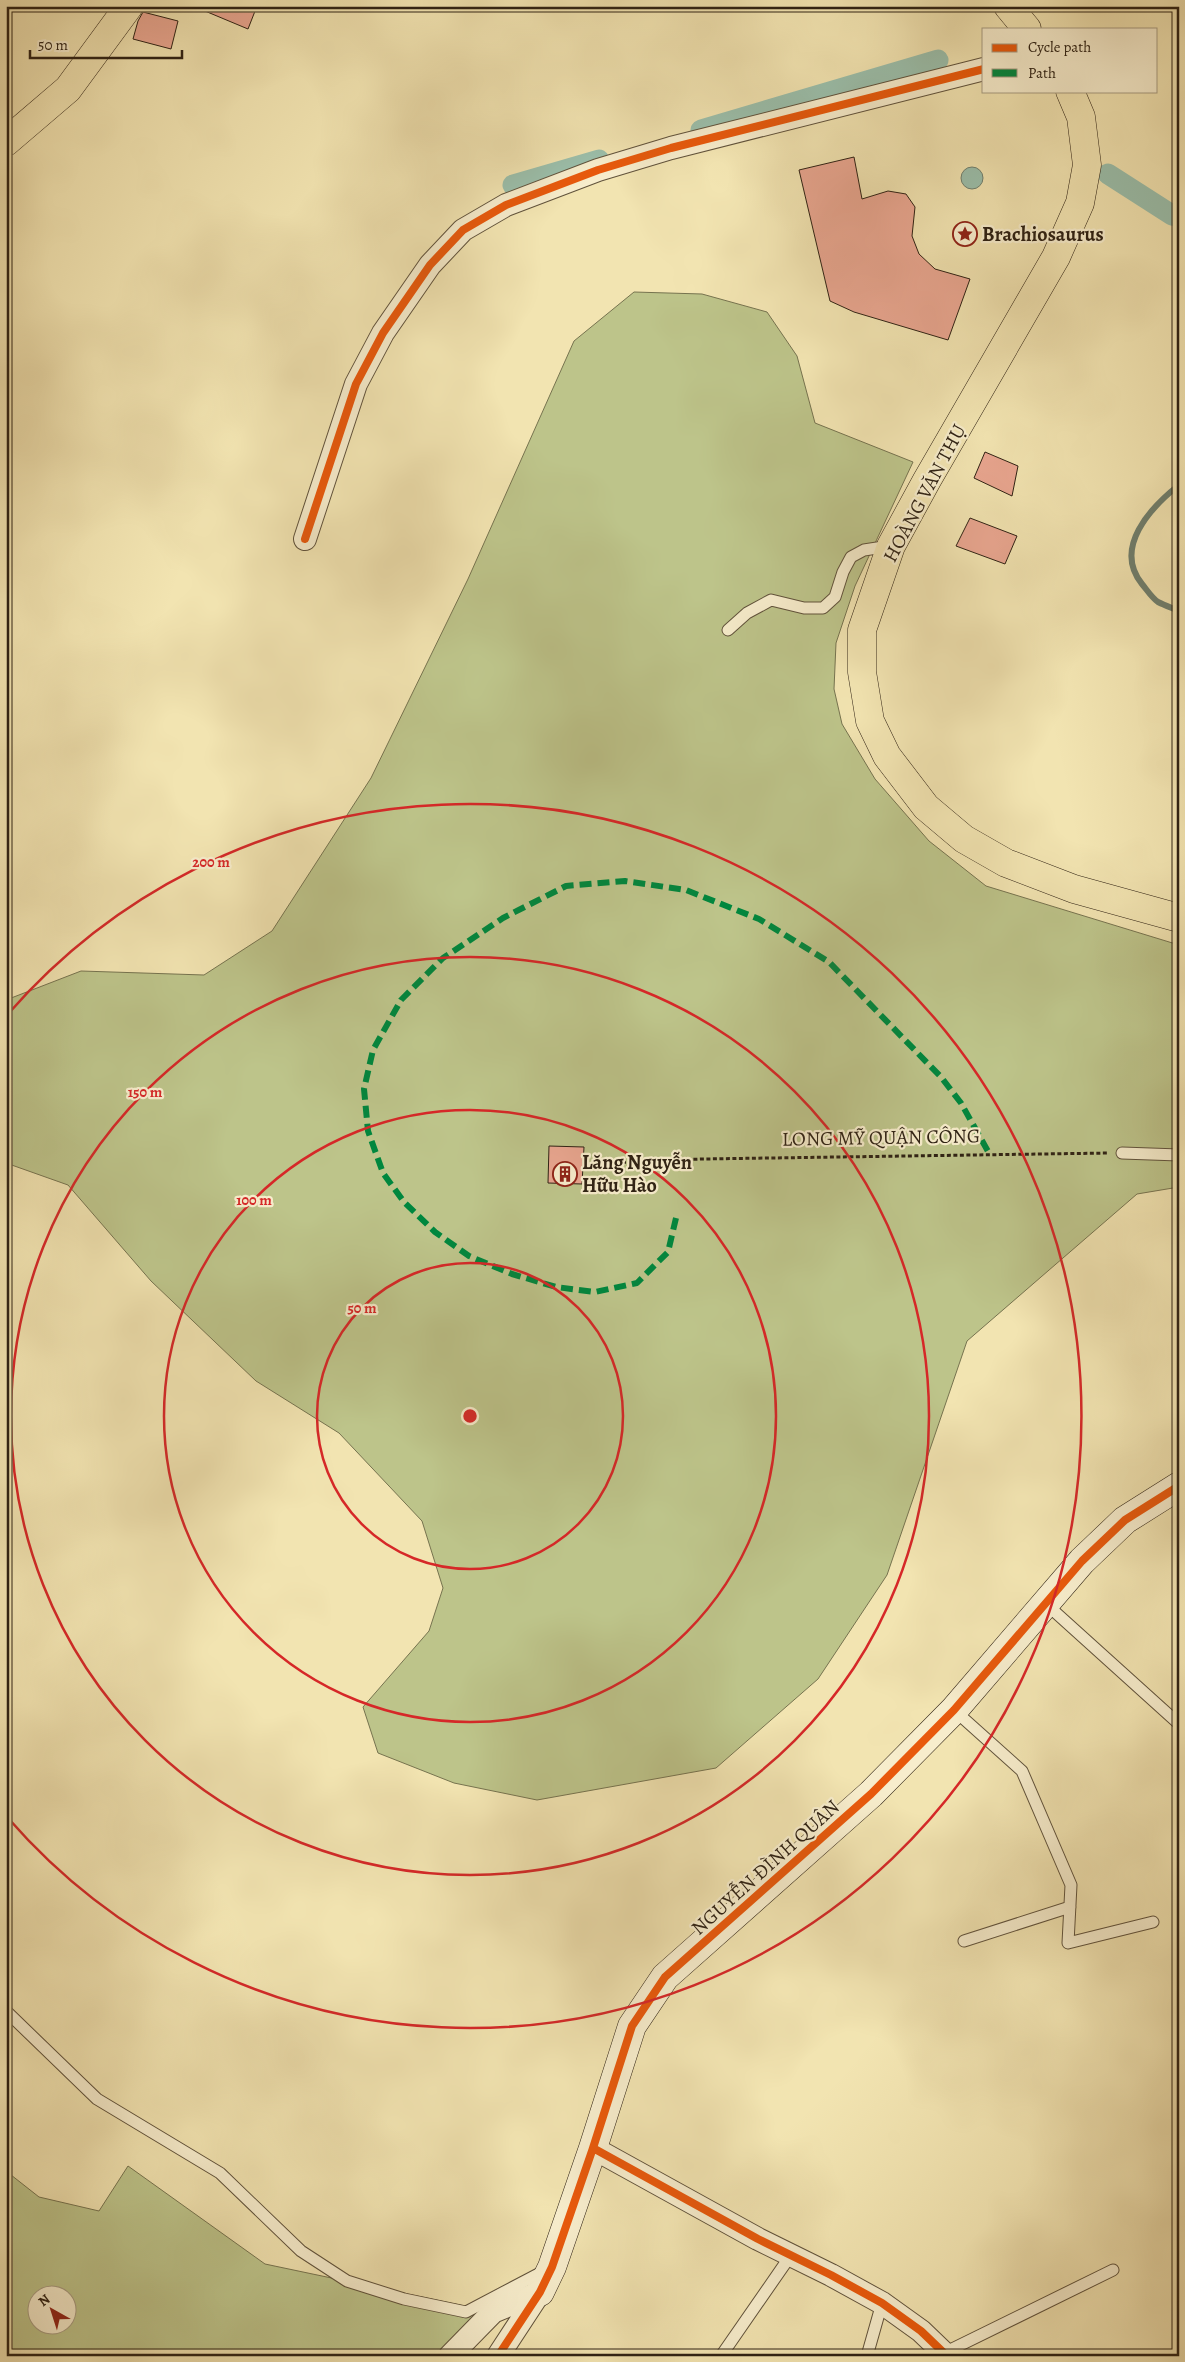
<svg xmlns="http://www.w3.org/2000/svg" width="1185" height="2362" viewBox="0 0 1185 2362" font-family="Alegreya,serif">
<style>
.green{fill:#bdc48a;stroke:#76734f;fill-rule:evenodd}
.water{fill:#9bbfab;stroke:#70806f}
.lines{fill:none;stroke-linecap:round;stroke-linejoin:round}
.stream{stroke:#70806f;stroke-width:6}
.canal{stroke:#9bbfab;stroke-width:21}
.building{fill:#e9a690;stroke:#2f2214}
.lane-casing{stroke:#60523b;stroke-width:13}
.street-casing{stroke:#60523b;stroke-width:24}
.secondary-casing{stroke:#2f2214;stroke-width:29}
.primary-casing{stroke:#2f2214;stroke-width:29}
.path{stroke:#2f2214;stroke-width:3;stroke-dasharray:4 2.5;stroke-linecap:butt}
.lane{stroke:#f7edcc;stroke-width:11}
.street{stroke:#f7edcc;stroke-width:22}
.secondary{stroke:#f7edcc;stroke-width:28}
.primary{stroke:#f2e4b1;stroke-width:28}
.quiet{stroke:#00873e;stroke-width:6;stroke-dasharray:12 6;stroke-linecap:butt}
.cycleway-casing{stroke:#f7edcc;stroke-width:11}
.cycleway{stroke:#e8590c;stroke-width:8}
.ring{fill:none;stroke:#d62828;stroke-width:2.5}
.labels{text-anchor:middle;stroke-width:4.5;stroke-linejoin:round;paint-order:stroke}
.poi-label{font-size:20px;font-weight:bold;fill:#2f2214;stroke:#f7edcc;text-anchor:start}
.street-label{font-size:20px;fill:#2f2214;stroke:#f7edcc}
.centre{fill:#d62828;stroke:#f7edcc;stroke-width:2.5}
.ring-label{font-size:15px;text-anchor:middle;font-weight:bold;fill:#d62828;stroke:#f7edcc;stroke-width:4.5;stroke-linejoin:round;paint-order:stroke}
</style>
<rect width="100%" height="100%" fill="#f2e4b1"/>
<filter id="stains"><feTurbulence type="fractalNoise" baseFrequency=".004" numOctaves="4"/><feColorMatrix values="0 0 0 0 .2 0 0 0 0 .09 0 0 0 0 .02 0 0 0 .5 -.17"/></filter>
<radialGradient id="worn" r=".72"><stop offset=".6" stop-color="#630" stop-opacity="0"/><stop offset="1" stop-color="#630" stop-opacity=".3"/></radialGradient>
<path class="green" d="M634,292L702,294L767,312L797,356L815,423L913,462L855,586L836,643L834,689L842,724L875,779L929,841L986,886L1179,945V1187L1137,1194L967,1341L887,1575L818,1679L716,1768L537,1800L454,1783L378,1753L363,1707L429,1631L443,1588L422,1521L339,1433L256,1381L151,1281L68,1185L6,1163V1000L81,971L204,975L272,931L371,778L468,579L574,341Z
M128,2166L265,2264L493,2312L447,2356H6V2171L39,2197L99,2211ZM38,2294H68V2324H38Z"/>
<path class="water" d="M961 178a11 11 0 1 1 22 0a11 11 0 1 1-22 0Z"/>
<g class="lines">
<path class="stream" d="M1179,485C1150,508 1113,548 1142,584C1147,590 1152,598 1158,602C1164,605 1172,608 1179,611"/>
<path class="canal" d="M701,130L938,60
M1108,174L1172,215L1179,216
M513,185L599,160"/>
</g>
<path class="building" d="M193,6H257L248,29Z
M143,12L178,21L171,49L133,39L138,21Z
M854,157L862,199L888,191L906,194L915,207L912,236L919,254L935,269L970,279L948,340L854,312L830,301L799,170Z
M985,452L1018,466L1012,496L974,478Z
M970,518L1017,536L1005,564L956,546Z
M549,1146L584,1147L582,1184L548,1183Z"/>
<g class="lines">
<defs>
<path id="lane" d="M728,630L747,613L771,600L804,608H823L835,597L843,572L851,557L864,550L890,546
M1122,1153L1179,1155
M1045,1603L1179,1724
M954,1710L1022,1771L1071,1885L1068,1943L1153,1922
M964,1941L1070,1907
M6,2011L97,2099L220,2173L301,2251L347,2281L404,2299L466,2312L544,2271
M944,2353L1113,2270
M721,2356L791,2255
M867,2356L882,2303"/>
<path id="street" d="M305,539L356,384L383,333L430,265L463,230L506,205L598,170L671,148L984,69
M593,2148L758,2239L831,2275L882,2303L921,2331L947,2356
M450,2356L493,2312L540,2292
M498,2356L540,2292"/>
<path id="secondary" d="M540,2292L552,2267L593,2148L632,2026L665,1977L871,1794L954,1710L1082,1561L1125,1520L1179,1486"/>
<path id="primary" d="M1008,6L1027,29
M1070,91L1081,117L1087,165L1080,203L1056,257L927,480L891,546L862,630V672L870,721L887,756L926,807L964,839L1006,863L1074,889L1179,918
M6,142L68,89L129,6"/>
</defs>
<use href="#lane" class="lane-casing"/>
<use href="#street" class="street-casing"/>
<use href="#secondary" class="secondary-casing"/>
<use href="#primary" class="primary-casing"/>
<path class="path" d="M583,1164L702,1159L1109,1153"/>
<use href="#lane" class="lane"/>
<use href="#street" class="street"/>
<use href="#secondary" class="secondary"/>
<use href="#primary" class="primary"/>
<path class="quiet" d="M676,1218L668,1252L637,1283L595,1292L556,1287L512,1274L469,1256L435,1232L404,1202L383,1173L368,1131L364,1089L373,1050L401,1000L443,958L503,918L566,886L625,881L686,890L759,919L829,962L941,1077L961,1103L990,1155"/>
<defs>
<path id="cycleway" d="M305,539L356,384L383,333L430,265L463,230L506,205L598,170L671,148L984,69
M593,2148L758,2239L831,2275L882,2303L921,2331L947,2356
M498,2356L540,2292L552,2267L593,2148L632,2026L665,1977L871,1794L954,1710L1082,1561L1125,1520L1179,1486"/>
</defs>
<use href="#cycleway" class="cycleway-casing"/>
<use href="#cycleway" class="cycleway"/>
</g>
<g class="ring">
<circle cx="470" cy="1416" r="153"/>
<circle cx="470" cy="1416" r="306"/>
<circle cx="470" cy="1416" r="459"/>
<path d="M8 1014A612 612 0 1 1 8 1818"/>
</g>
<defs>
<symbol id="sight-ring" viewBox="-11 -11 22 22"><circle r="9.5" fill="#f7edcc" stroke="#8f2418" stroke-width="1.5"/><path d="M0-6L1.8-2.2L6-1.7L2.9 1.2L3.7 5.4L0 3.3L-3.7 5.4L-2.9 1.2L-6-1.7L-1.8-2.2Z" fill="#8f2418"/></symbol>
<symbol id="building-ring" viewBox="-11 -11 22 22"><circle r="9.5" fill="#f7edcc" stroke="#8f2418" stroke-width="1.5"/><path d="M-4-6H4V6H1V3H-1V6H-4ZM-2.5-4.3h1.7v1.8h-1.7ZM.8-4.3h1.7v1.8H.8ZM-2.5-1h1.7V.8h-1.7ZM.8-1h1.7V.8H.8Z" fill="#8f2418"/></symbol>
</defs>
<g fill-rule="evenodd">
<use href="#sight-ring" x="951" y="220" width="28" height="28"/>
<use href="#building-ring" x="551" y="1160" width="28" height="28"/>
</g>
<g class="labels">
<g class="poi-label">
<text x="982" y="241">Brachiosaurus</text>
<text x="582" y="1169">Lăng Nguyễn<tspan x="582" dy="23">Hữu Hào</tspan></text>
</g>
<g class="street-label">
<text transform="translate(924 493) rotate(-62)" y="7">HOÀNG VĂN THỤ</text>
<text transform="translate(881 1137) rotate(-1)" y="7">LONG MỸ QUẬN CÔNG</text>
<text transform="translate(765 1867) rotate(-42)" y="7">NGUYỄN ĐÌNH QUÂN</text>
</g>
</g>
<circle cx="470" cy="1416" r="8" class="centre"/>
<g class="ring-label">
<text x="211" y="867">200 m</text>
<text x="145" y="1097">150 m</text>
<text x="254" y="1205">100 m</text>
<text x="362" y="1313">50 m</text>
</g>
<rect width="1185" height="2362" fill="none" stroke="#f2e4b1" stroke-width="25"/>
<rect x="8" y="8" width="1170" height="2347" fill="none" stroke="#2f2214" stroke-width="2.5"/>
<rect x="12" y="12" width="1160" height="2337" fill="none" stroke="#2f2214"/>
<rect x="982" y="28" width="175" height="65" fill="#f7edcc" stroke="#a79c82"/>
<rect x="992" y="44" width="25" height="8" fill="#e8590c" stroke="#a79c82"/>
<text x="1028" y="52" font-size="15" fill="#2f2214">Cycle path</text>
<rect x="992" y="69" width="25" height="8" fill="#00873e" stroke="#a79c82"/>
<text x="1028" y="78" font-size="15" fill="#2f2214">Path</text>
<g transform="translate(52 2310) rotate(321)"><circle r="24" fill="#f7edcc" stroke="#a79c82"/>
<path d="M0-4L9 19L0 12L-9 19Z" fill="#8f2418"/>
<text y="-8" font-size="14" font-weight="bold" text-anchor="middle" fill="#2f2214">N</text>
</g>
<path d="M30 50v8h152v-8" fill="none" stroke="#2f2214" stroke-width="2.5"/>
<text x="38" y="50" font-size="15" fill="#2f2214" stroke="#f7edcc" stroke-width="4" paint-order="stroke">50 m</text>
<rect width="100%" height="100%" filter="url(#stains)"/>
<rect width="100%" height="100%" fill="url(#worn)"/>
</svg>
